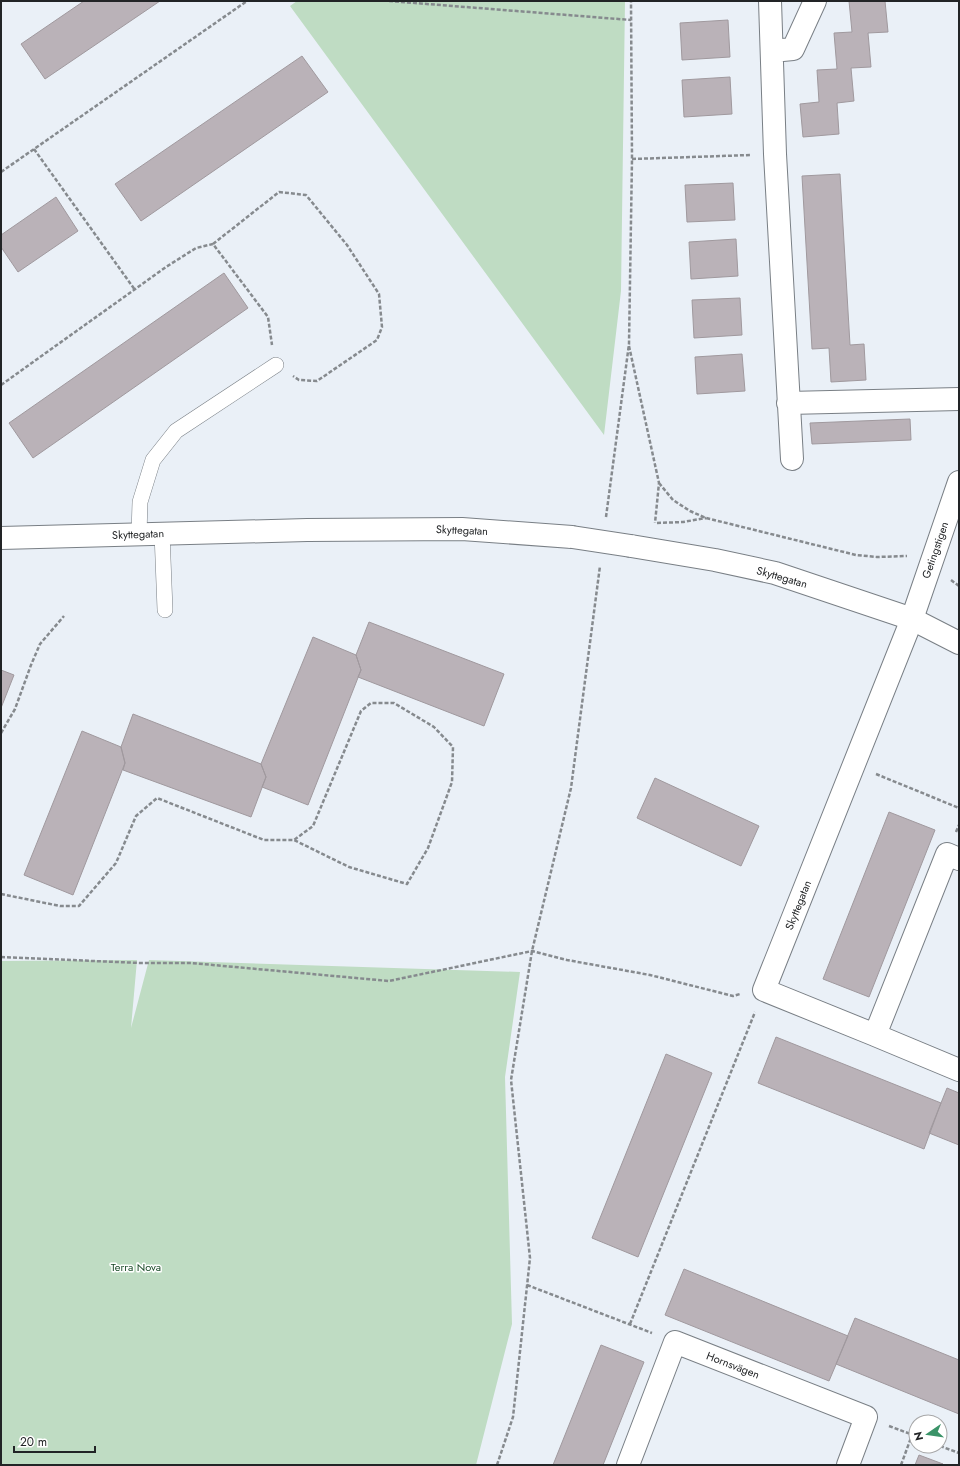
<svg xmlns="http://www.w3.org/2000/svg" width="960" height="1466" viewBox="0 0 960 1466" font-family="Jost,sans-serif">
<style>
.green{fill:#bfdcc3}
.building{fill:#bab2b8;stroke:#a0999e}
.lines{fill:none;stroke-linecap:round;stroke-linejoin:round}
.service-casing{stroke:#797f85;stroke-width:16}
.minor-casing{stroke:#797f85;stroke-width:24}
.tertiary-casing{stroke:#797f85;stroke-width:24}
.path{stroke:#868a8e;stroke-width:2.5;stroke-dasharray:4 2;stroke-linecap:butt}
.service{stroke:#fff;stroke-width:15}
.minor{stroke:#fff;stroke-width:22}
.tertiary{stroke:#fff;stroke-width:22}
.tertiary-bridge-casing{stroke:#797f85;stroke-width:24;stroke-linecap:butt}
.tertiary-bridge{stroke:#fff;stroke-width:22}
.labels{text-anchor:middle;stroke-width:3;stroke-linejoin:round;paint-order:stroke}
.street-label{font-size:11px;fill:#222426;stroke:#fff}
.park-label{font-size:11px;fill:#154623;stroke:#fff}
</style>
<rect width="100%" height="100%" fill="#eaf0f7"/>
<path class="green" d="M297,1H625L621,291L604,435L290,6Z
M137,960L131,1028L149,960L520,972L505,1077L512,1324L476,1465H1V961Z"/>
<path class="building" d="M84,1H160L45,79L21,44Z
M849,1H885L888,32L868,33L871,67L851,68L854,101L837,103L839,134L803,137L800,104L819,102L817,70L837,69L834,33L852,32Z
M728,20L730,57L682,60L680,23Z
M302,56L328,92L141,221L115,184Z
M730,77L732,114L684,117L682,80Z
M840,174L850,345L864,344L866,380L831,382L829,348L812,349L802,176Z
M733,183L735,220L687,222L685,185Z
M56,197L78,231L18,272L1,247V235Z
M736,239L738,276L691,279L689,242Z
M224,273L248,308L33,458L9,423Z
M740,298L742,335L694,338L692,300Z
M742,354L745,391L697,394L695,357Z
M910,419L911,440L812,444L810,423Z
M369,622L504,674L484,726L358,677L361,670L356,655Z
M313,637L356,655L361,670L308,805L262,787L266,777L261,764Z
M1,670L14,675L1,708Z
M133,714L261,764L266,777L251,817L123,770L125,763L121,747Z
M82,731L121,747L125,763L73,895L24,875Z
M655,778L759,826L741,866L637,818Z
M889,812L935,830L869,997L823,979Z
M776,1037L941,1103L924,1149L758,1083Z
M666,1054L712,1073L638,1257L592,1238Z
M947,1088L959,1093V1145L929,1133Z
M684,1269L848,1336L829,1381L665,1315Z
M855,1318L959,1360V1414L836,1364Z
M601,1345L644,1362L603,1465H553Z
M919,1455L943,1464L915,1465Z"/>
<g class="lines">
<defs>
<path id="service" d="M162,533L165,610
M139,534L140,502L153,460L176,431L276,365"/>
<path id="minor" d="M770,1L775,154L792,459
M772,51L793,49L815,1
M788,403L959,399
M959,859L947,854L875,1035L959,1070
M875,1035L764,990L912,619L959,482
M628,1465L675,1342L866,1417L848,1465"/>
<path id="tertiary" d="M1,538L307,530L462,529L572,537
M631,546L715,560L775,573L912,619L959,643"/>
</defs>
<use href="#service" class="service-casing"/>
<use href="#minor" class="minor-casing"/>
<use href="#tertiary" class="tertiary-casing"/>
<path class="path" d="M389,1L631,20
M34,149L135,290
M632,159L751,155
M1,172L247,1
M213,244L279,192L306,195L347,245L379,294L382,327L377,340L317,381L299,380L293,376
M629,346L659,483L655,523
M1,385L166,267L196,248L213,244L268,317L272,345
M659,483L673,500L690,511L706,518L856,555L877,557L907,556
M606,517L629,344L632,159L631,1
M657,523L683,522L706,518
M951,580L959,586
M1,733L15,709L31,665L40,644L64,616
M876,774L959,808
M956,832L959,825
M1,894L60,906H79L116,863L136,816L157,798L264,840H294L349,867L407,884L428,848L452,782L453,747L434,727L394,703H371L361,711L313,826L294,840
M1,957L140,963H191L389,981L532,951L567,960L650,975L733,996L740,994
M527,1285L652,1333
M630,1324L755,1012
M889,1426L916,1436
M940,1446L959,1453
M497,1465L513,1417L530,1258L511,1080L532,951L571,788L600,566
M901,1465L912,1435"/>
<use href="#service" class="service"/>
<use href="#minor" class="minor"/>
<use href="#tertiary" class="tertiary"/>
<defs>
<path id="tertiary-bridge" d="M572,537L631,546"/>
</defs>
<use href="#tertiary-bridge" class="tertiary-bridge-casing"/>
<use href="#tertiary-bridge" class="tertiary-bridge"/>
</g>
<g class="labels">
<g class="street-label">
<text transform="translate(462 530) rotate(2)" y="4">Skyttegatan</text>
<text transform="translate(138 534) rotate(-2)" y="4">Skyttegatan</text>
<text transform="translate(935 550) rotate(-71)" y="4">Getingstigen</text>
<text transform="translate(782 577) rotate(16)" y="4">Skyttegatan</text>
<text transform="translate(798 905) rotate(-68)" y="4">Skyttegatan</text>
<text transform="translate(733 1365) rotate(21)" y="4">Hornsvägen</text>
</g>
<g class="park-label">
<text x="136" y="1271">Terra Nova</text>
</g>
</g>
<rect width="960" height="1466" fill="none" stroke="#222426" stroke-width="4"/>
<g transform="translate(928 1434) rotate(257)"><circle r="19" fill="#ffffff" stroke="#a7a7a8"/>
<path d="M0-3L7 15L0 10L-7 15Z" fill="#3a9368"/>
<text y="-6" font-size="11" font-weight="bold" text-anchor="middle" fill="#222426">N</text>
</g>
<path d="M14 1446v6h81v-6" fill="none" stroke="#222426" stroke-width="2"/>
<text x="20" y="1446" font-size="12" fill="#222426" stroke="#ffffff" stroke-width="3" paint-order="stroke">20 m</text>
</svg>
